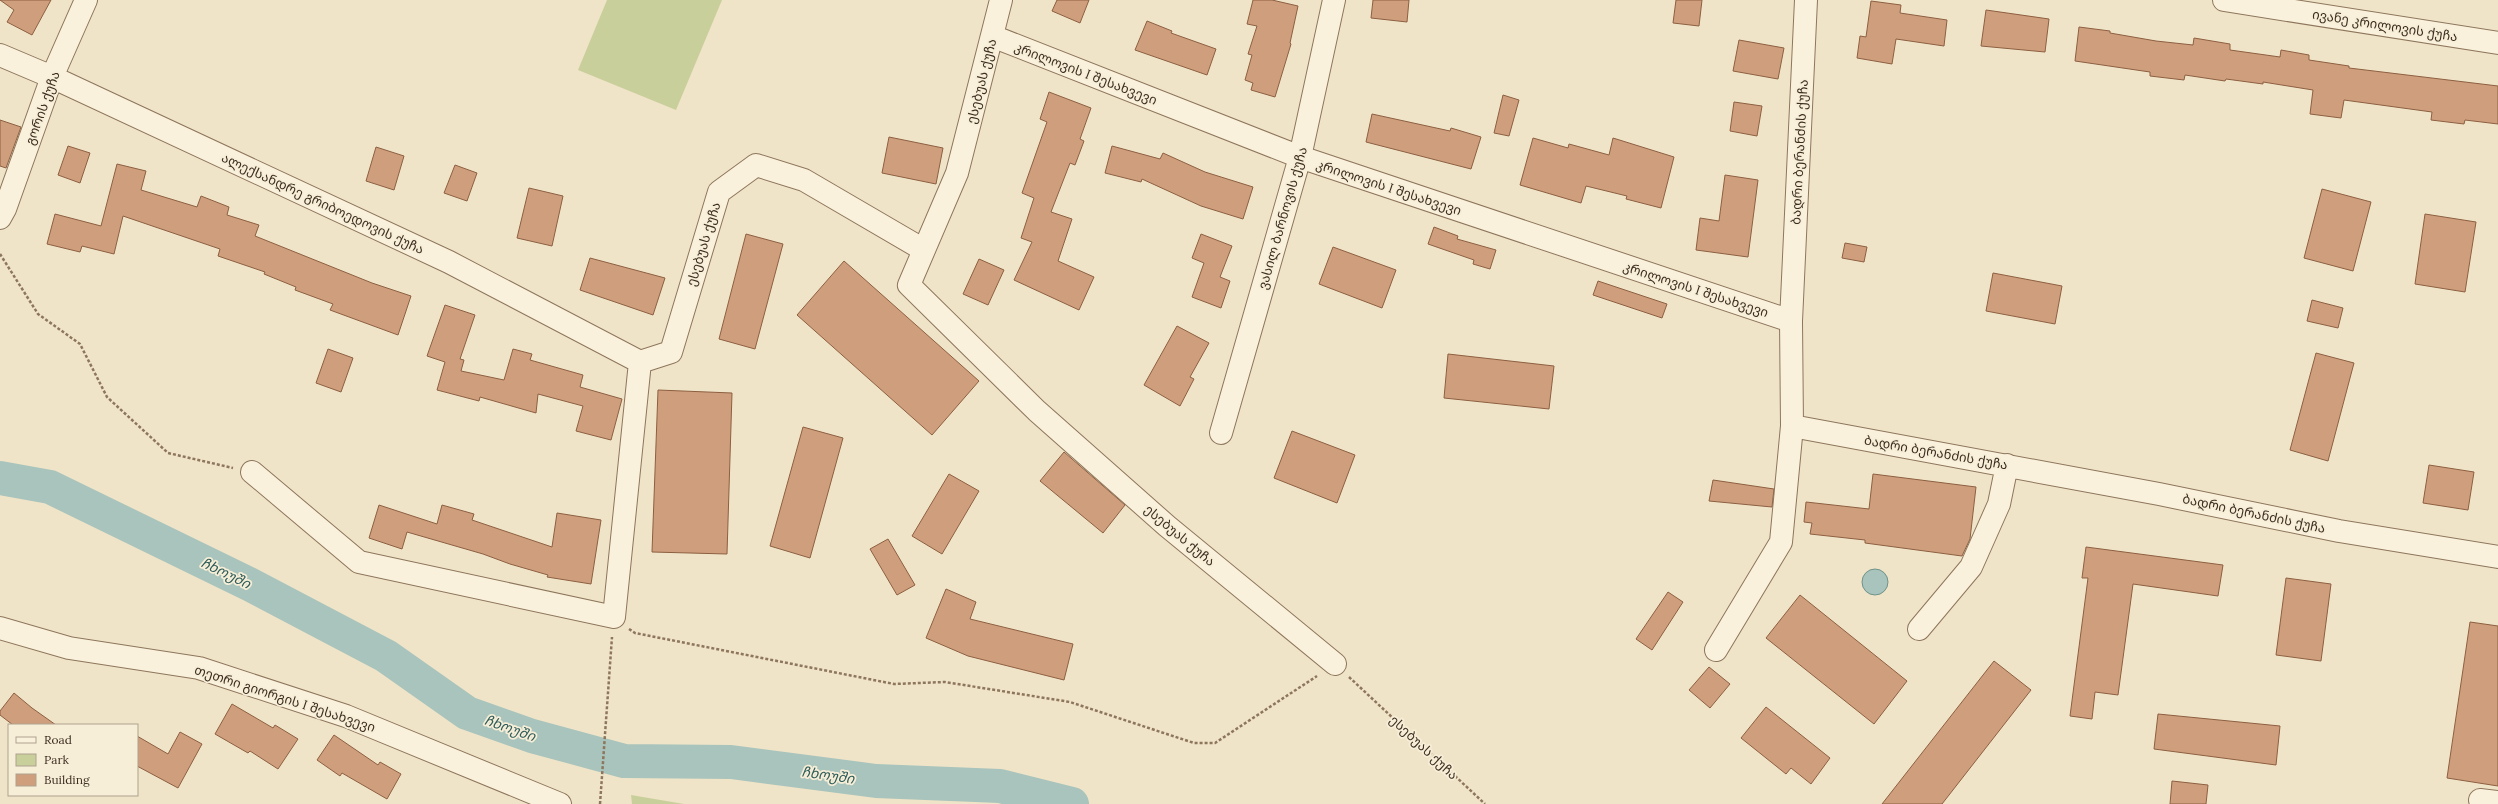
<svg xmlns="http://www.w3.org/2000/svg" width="2498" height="804" viewBox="0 0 2498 804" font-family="Lora,'Noto Sans Georgian',serif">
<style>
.green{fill:#c9cf9b}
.water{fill:#a9c4bc;stroke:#6f938a}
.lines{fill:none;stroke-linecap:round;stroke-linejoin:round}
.river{stroke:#a9c4bc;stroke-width:34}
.building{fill:#cf9f7d;stroke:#8d5f41}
.minor-casing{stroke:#8d765c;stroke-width:24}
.path{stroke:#8d765c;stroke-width:2.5;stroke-dasharray:3 2;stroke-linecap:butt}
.minor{stroke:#faf1dc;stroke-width:22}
.labels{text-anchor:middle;stroke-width:3.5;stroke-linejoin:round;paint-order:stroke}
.street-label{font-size:13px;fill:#3d2e20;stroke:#f7eed8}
.water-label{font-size:14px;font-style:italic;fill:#2f5d5a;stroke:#f7eed8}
</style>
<rect width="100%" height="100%" fill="#f0e4c8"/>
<path class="green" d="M607,0H722L676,110L578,70Z
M631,795L684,804H632Z"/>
<path class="water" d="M1862 582a13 13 0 1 1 26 0a13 13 0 1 1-26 0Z"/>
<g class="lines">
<path class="river" d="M0,478L50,487L251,585L386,656L467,713L532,736L624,761L731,762L876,781L1000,786L1072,804"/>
</g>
<path class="building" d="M0,0H51L32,35L7,22L14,10Z
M1057,0H1089L1080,23L1052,11Z
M1253,0H1272L1298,6L1290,43L1291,44L1275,97L1251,90L1253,83L1245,80L1252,55L1248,54L1257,26L1247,24Z
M1373,0H1409L1407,22L1371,18Z
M1676,0H1702L1699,26L1673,23Z
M1871,1L1901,5L1900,13L1947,20L1944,46L1896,39L1892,64L1857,58L1860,36L1866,37Z
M1986,10L2049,19L2045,52L1981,46Z
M1147,21L1172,31L1171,33L1216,49L1207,75L1135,50Z
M2079,27L2110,31V33L2156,41L2193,45L2194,38L2230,44V50L2280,57L2281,50L2309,55V60L2349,66V68L2498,86V124L2465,120L2464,124L2431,120L2432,112L2344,100L2341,118L2310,114L2313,90L2263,82V84L2226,79L2225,81L2185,75L2184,80L2150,76V72L2075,61Z
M1739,40L1784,48L1778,79L1733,71Z
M1049,92L1091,108L1080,139L1084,141L1075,165L1070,163L1051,212L1072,219L1058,261L1094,277L1079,310L1014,280L1032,242L1021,238L1034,198L1022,193L1047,122L1040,119Z
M1503,95L1519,100L1509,136L1494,133Z
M1734,102L1762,106L1757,136L1730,131Z
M1372,114L1450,131L1451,128L1481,137L1471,169L1366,142Z
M0,120L21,127L6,168L0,166Z
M889,137L943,148L936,184L882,173Z
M1533,138L1568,148L1569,144L1609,155L1613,138L1674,157L1661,208L1626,199L1627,196L1586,186L1581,203L1520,185Z
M68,146L90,153L80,183L58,175Z
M1112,146L1160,159L1163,153L1205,172L1253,187L1243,219L1201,206L1142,179L1141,182L1105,173Z
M376,147L404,156L394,190L366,181Z
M117,164L146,171L141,190L197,207L201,196L229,207L227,215L259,225L255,236L372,283L411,296L398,335L330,310L333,304L295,290L296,287L264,274L265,272L218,256L220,249L123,216L114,254L82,246L80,252L47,244L55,214L101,226Z
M455,165L477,173L467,201L444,193Z
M1725,175L1758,180L1748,257L1696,250L1700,218L1719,221Z
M529,188L563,196L552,246L517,238Z
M2322,189L2371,202L2353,271L2304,258Z
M2425,214L2476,222L2465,292L2415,284Z
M1434,227L1458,236L1457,239L1496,250L1490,269L1473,264L1474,260L1428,244Z
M746,234L783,244L755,349L719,339Z
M1201,234L1232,246L1220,277L1230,281L1221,308L1192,297L1204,263L1192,258Z
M1845,243L1867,247L1864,262L1842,258Z
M1333,247L1396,270L1382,308L1319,284Z
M590,258L665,278L653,315L580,290Z
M979,259L1004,270L988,305L963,294Z
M844,261L979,381L932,435L797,315Z
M1993,273L2062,286L2055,324L1986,311Z
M1598,281L1667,304L1662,318L1593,295Z
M2312,300L2343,308L2338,328L2307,321Z
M445,305L475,315L460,359L464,360L461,371L504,380L513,349L532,354L530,360L583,375L580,387L622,399L611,440L576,431L583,406L538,394L536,413L480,397L479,401L437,390L445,362L427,356Z
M1177,326L1209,343L1190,377L1194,379L1180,406L1144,385Z
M328,349L353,358L341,392L316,383Z
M2316,353L2354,363L2328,461L2290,450Z
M1448,354L1554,366L1549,409L1444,398Z
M658,390L732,393L727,554L652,552Z
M803,427L843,438L810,558L770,546Z
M1292,431L1355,455L1337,503L1274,478Z
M1064,452L1125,505L1103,533L1040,481Z
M2429,465L2474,472L2468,510L2423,503Z
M949,474L979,491L942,554L912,536Z
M1873,474L1976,487L1970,539L1962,556L1865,543V540L1810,534L1812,523L1804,522L1806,502L1869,509Z
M1713,480L1774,489L1772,507L1709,501Z
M379,505L437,524L442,505L474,514L472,520L552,547L557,513L601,520L591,584L547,577L548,575L510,564L483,554L407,532L402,549L369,538Z
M888,539L915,585L897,595L870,549Z
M2086,547L2223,565L2218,596L2133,584L2118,695L2095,692L2092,719L2070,716L2088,578H2082Z
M2286,578L2331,584L2321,661L2276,655Z
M946,589L976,602L970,619L1073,644L1064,680L968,656L926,638Z
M1668,592L1683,602L1652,650L1636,639Z
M1800,595L1907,681L1874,724L1766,638Z
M2470,622L2498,626V786L2447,778Z
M1994,661L2031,690L1942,804H1882Z
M1709,667L1730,684L1710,708L1689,690Z
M14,693L32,708L56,725H13L0,715V711Z
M232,704L273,728L275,725L298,739L278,769L250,751L248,753L215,734Z
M1766,707L1830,758L1811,784L1791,768L1786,774L1741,738Z
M2158,714L2280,726L2276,765L2154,749Z
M180,732L202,744L178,788L137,766V736L168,754Z
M334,735L378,765L380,762L401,774L387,799L342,773L340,776L317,760Z
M2172,781L2208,785L2206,804H2170Z"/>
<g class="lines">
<defs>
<path id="minor" d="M1001,0L957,173L909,285L1037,411L1167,526L1335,664
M1806,0L1791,321L1792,426L2159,494L2339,531L2498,557
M2224,0L2498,43
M992,36L1300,157L1791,321
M0,55L52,77L449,262L640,362
M0,218L5,209L52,77L86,0
M640,362L671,352L719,192L756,165L804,180L924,250
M1221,433L1300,157L1334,0
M252,472L359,562L614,617L640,362
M0,628L69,648L199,668L346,716L560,804
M1919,629L1971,567L1999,504L2007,465
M1716,650L1781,542L1792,426
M2480,800L2498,802"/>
</defs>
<use href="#minor" class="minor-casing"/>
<path class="path" d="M0,254L38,314L80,344L107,397L168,453L233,468
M629,629L635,633L894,684L945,682L1070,702L1194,743H1215L1317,676
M1349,677L1485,804
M600,804L612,637"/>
<use href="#minor" class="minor"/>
</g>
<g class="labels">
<g class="street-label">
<text transform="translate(2385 25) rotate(9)" y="5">ივანე კრილოვის ქუჩა</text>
<text transform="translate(1086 73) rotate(21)" y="5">კრილოვის I შესახვევი</text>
<text transform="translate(981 81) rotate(-76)" y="5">ესებუას ქუჩა</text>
<text transform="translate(42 108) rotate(-70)" y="5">გორის ქუჩა</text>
<text transform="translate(1799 152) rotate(-87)" y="5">ბადრი ბერანძის ქუჩა</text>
<text transform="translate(1389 187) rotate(18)" y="5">კრილოვის I შესახვევი</text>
<text transform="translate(323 203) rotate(25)" y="5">ალექსანდრე გრიბოედოვის ქუჩა</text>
<text transform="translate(1282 218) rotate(-74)" y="5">ვასილ ბარნოვის ქუჩა</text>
<text transform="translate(703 244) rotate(-73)" y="5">ესებუას ქუჩა</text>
<text transform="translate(1696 289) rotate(18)" y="5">კრილოვის I შესახვევი</text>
<text transform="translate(1936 452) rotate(10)" y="5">ბადრი ბერანძის ქუჩა</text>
<text transform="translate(2254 513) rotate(12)" y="5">ბადრი ბერანძის ქუჩა</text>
<text transform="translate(1180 535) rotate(40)" y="5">ესებუას ქუჩა</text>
<text transform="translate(285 698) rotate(18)" y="5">თეთრი გიორგის I შესახვევი</text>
<text transform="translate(1424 747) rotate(43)" y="5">ესებუას ქუჩა</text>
</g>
<g class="water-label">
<text transform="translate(226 573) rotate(26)" y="5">ჩხოუში</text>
<text transform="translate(510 728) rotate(19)" y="5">ჩხოუში</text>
<text transform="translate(828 775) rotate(8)" y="5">ჩხოუში</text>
</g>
</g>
<rect x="8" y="724" width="130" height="72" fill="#f7eed8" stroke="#ada18e"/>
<rect x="16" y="737" width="20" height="6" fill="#faf1dc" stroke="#ada18e"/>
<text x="44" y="744" font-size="12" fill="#3d2e20">Road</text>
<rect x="16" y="754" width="20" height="12" fill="#c9cf9b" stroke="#ada18e"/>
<text x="44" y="764" font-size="12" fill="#3d2e20">Park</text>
<rect x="16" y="774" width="20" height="12" fill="#cf9f7d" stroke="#ada18e"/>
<text x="44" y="784" font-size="12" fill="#3d2e20">Building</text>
</svg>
